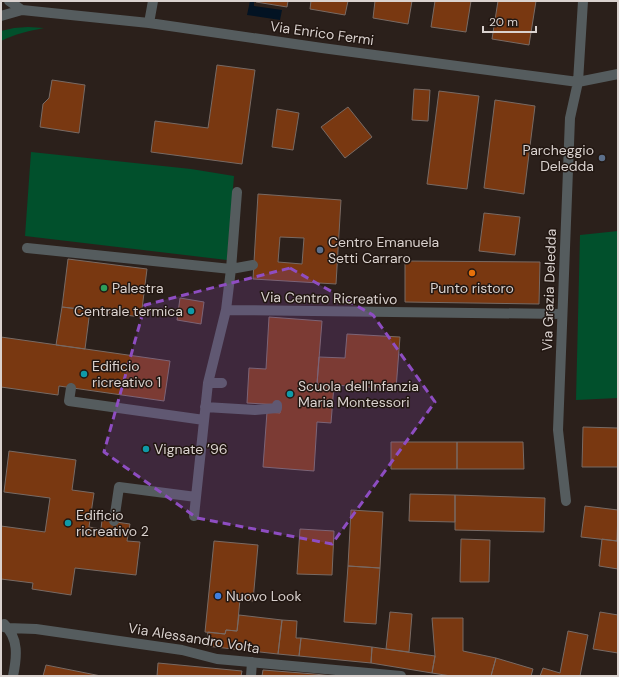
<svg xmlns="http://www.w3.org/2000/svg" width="619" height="677" viewBox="0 0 619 677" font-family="'DM Sans',sans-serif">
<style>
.green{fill:#01502c}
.water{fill:#031323}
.building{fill:#793811;stroke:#786a64;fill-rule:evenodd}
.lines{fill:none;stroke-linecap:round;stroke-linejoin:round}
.minor{stroke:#555c5e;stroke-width:10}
.marked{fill:#8e4dc2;fill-opacity:0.2;stroke:#8e4dc2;stroke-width:3;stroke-dasharray:8 5;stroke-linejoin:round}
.service-dot{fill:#5c6f8a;stroke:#221712;stroke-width:1.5}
.food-dot{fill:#e8710a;stroke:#221712;stroke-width:1.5}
.leisure-dot{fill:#2e9e5b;stroke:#221712;stroke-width:1.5}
.culture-dot{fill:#0f9aa8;stroke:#221712;stroke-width:1.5}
.shop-dot{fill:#3f7fe0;stroke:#221712;stroke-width:1.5}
.labels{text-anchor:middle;stroke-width:3;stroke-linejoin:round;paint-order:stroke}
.street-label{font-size:14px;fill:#dad2cf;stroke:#221712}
.poi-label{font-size:14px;fill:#dad2cf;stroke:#221712;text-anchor:start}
</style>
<rect width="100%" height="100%" fill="#2b201b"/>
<path class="green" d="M28,27L44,28C29,31 15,34 1,41V31L14,28Z
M31,152L191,169L234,176L227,260L25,236Z
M618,231V398L576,400L580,235Z"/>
<path class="water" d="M250,1H254V6L282,10L280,20L247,15Z"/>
<path class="building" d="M256,1H288L287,7L256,2Z
M311,1H348L345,15L310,9Z
M375,1H412L408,24L373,18Z
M435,1H471L466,32L431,27Z
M498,1H536L529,45L492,39Z
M217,65L255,70L242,164L151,152L155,121L208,128Z
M52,80L85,85L79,133L40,127L43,104L49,98Z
M414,89L430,90L428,121L412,120Z
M439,91L479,96L467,189L427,184Z
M495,100L535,106L524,194L484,188Z
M348,107L372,137L345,158L321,127Z
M277,109L299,113L293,150L272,147Z
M258,194L341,200L336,284L253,279ZM280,237L304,238L302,264L278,262Z
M484,213L520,217L515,255L479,251Z
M68,259L147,269L141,317L62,307Z
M405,261L540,262L539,304L405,302Z
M180,298L204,302L201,324L177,320Z
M62,307L90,310L85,349L56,345Z
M269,317L322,321L317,384L334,385L331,423L317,422L314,471L263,467L267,412L280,413L281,405L247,403L249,368L266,369Z
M347,334L400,337L396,389L317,384L319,357L345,358Z
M1,337L170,361L164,401L59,386L58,395L1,387Z
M583,427L618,428V467H582Z
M391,442H457V469H391Z
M457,442H523L524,469H457Z
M9,451L76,460L72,490L94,493L89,527L101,529L102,520L130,524L127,541L140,542L136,575L75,568L71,595L32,589L33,583L1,579V526L45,532L50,498L4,492Z
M410,494L455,495V522L409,521Z
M455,495L545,498L544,532L455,530Z
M585,506L618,510L617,541L581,537Z
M351,510L383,512L380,568L348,566Z
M300,529L334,531L332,575L297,574Z
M618,535V569L599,566L602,539L617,541Z
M461,539L490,540L489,582H460Z
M214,541L258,545L253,601L240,599L237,631L226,630L225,634L205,632Z
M348,566L380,568L376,624L344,622Z
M390,612L412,614L409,652L386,649Z
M600,612L618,615V653L593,649Z
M239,615L282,620L278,654L206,646L208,632L225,634L226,630L237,631Z
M432,618H463V651L496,658L491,676H451L432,673L435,656Z
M282,620L297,621L296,638H301L299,656L278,654Z
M568,631L588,635L580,676H540L543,668L560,673Z
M301,638L372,647L371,663L299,656Z
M372,647L435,656L432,673L371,663Z
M496,658L533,669L531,676H491Z
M158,663L242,671L241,676H157Z
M46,665L101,676H43Z
M263,670L314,674L333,676H262Z"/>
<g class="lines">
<path class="minor" d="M9,1L22,10
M1,16L22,10L149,23L322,48L578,82L618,74
M149,23L153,1
M27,248L231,269L253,265
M226,310L231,269L237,192
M208,383H222
M71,388L69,401L204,420
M205,407L255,410L277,408V405
M566,501L558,430L570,118L578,82L583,1
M194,516L208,383L226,310L562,314
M114,521L119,487L196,497
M4,624C19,638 17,657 13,676
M1,626L7,628L36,629L182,650L217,659L401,676
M251,676L252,662"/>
</g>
<path class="marked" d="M290,268L373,315L435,402L332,544L197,518L104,452L145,305Z"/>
<g class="service-dot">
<circle cx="602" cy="158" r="4"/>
<circle cx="320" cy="250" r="4"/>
</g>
<circle class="food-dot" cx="472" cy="273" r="4"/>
<circle class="leisure-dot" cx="104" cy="288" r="4"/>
<g class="culture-dot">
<circle cx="191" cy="311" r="4"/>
<circle cx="84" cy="374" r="4"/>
<circle cx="290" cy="394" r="4"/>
<circle cx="146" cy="449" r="4"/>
<circle cx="68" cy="523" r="4"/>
</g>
<circle class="shop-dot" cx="218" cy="596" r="4"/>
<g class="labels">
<g class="street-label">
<text transform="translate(322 33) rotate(8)" y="5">Via Enrico Fermi</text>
<text transform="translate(549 290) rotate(-88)" y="5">Via Grazia Deledda</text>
<text transform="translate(329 298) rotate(1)" y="5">Via Centro Ricreativo</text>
<text transform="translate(194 638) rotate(9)" y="5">Via Alessandro Volta</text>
</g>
<g class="poi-label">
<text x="594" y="155" text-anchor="end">Parcheggio<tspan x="594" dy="16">Deledda</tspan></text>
<text x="328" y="247">Centro Emanuela<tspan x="328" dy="16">Setti Carraro</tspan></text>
<text x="112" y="293">Palestra</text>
<text x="472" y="293" text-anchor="middle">Punto ristoro</text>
<text x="183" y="316" text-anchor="end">Centrale termica</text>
<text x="92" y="371">Edificio<tspan x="92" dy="16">ricreativo 1</tspan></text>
<text x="298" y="391">Scuola dell'Infanzia<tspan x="298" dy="16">Maria Montessori</tspan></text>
<text x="154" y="454">Vignate ’96</text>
<text x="76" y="520">Edificio<tspan x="76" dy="16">ricreativo 2</tspan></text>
<text x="226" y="601">Nuovo Look</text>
</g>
</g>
<rect width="619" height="677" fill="none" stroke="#dad2cf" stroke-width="4"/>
<path d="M483 26v6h53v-6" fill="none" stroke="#dad2cf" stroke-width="2"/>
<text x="489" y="26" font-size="12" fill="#dad2cf" stroke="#221712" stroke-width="3" paint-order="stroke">20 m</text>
</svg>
